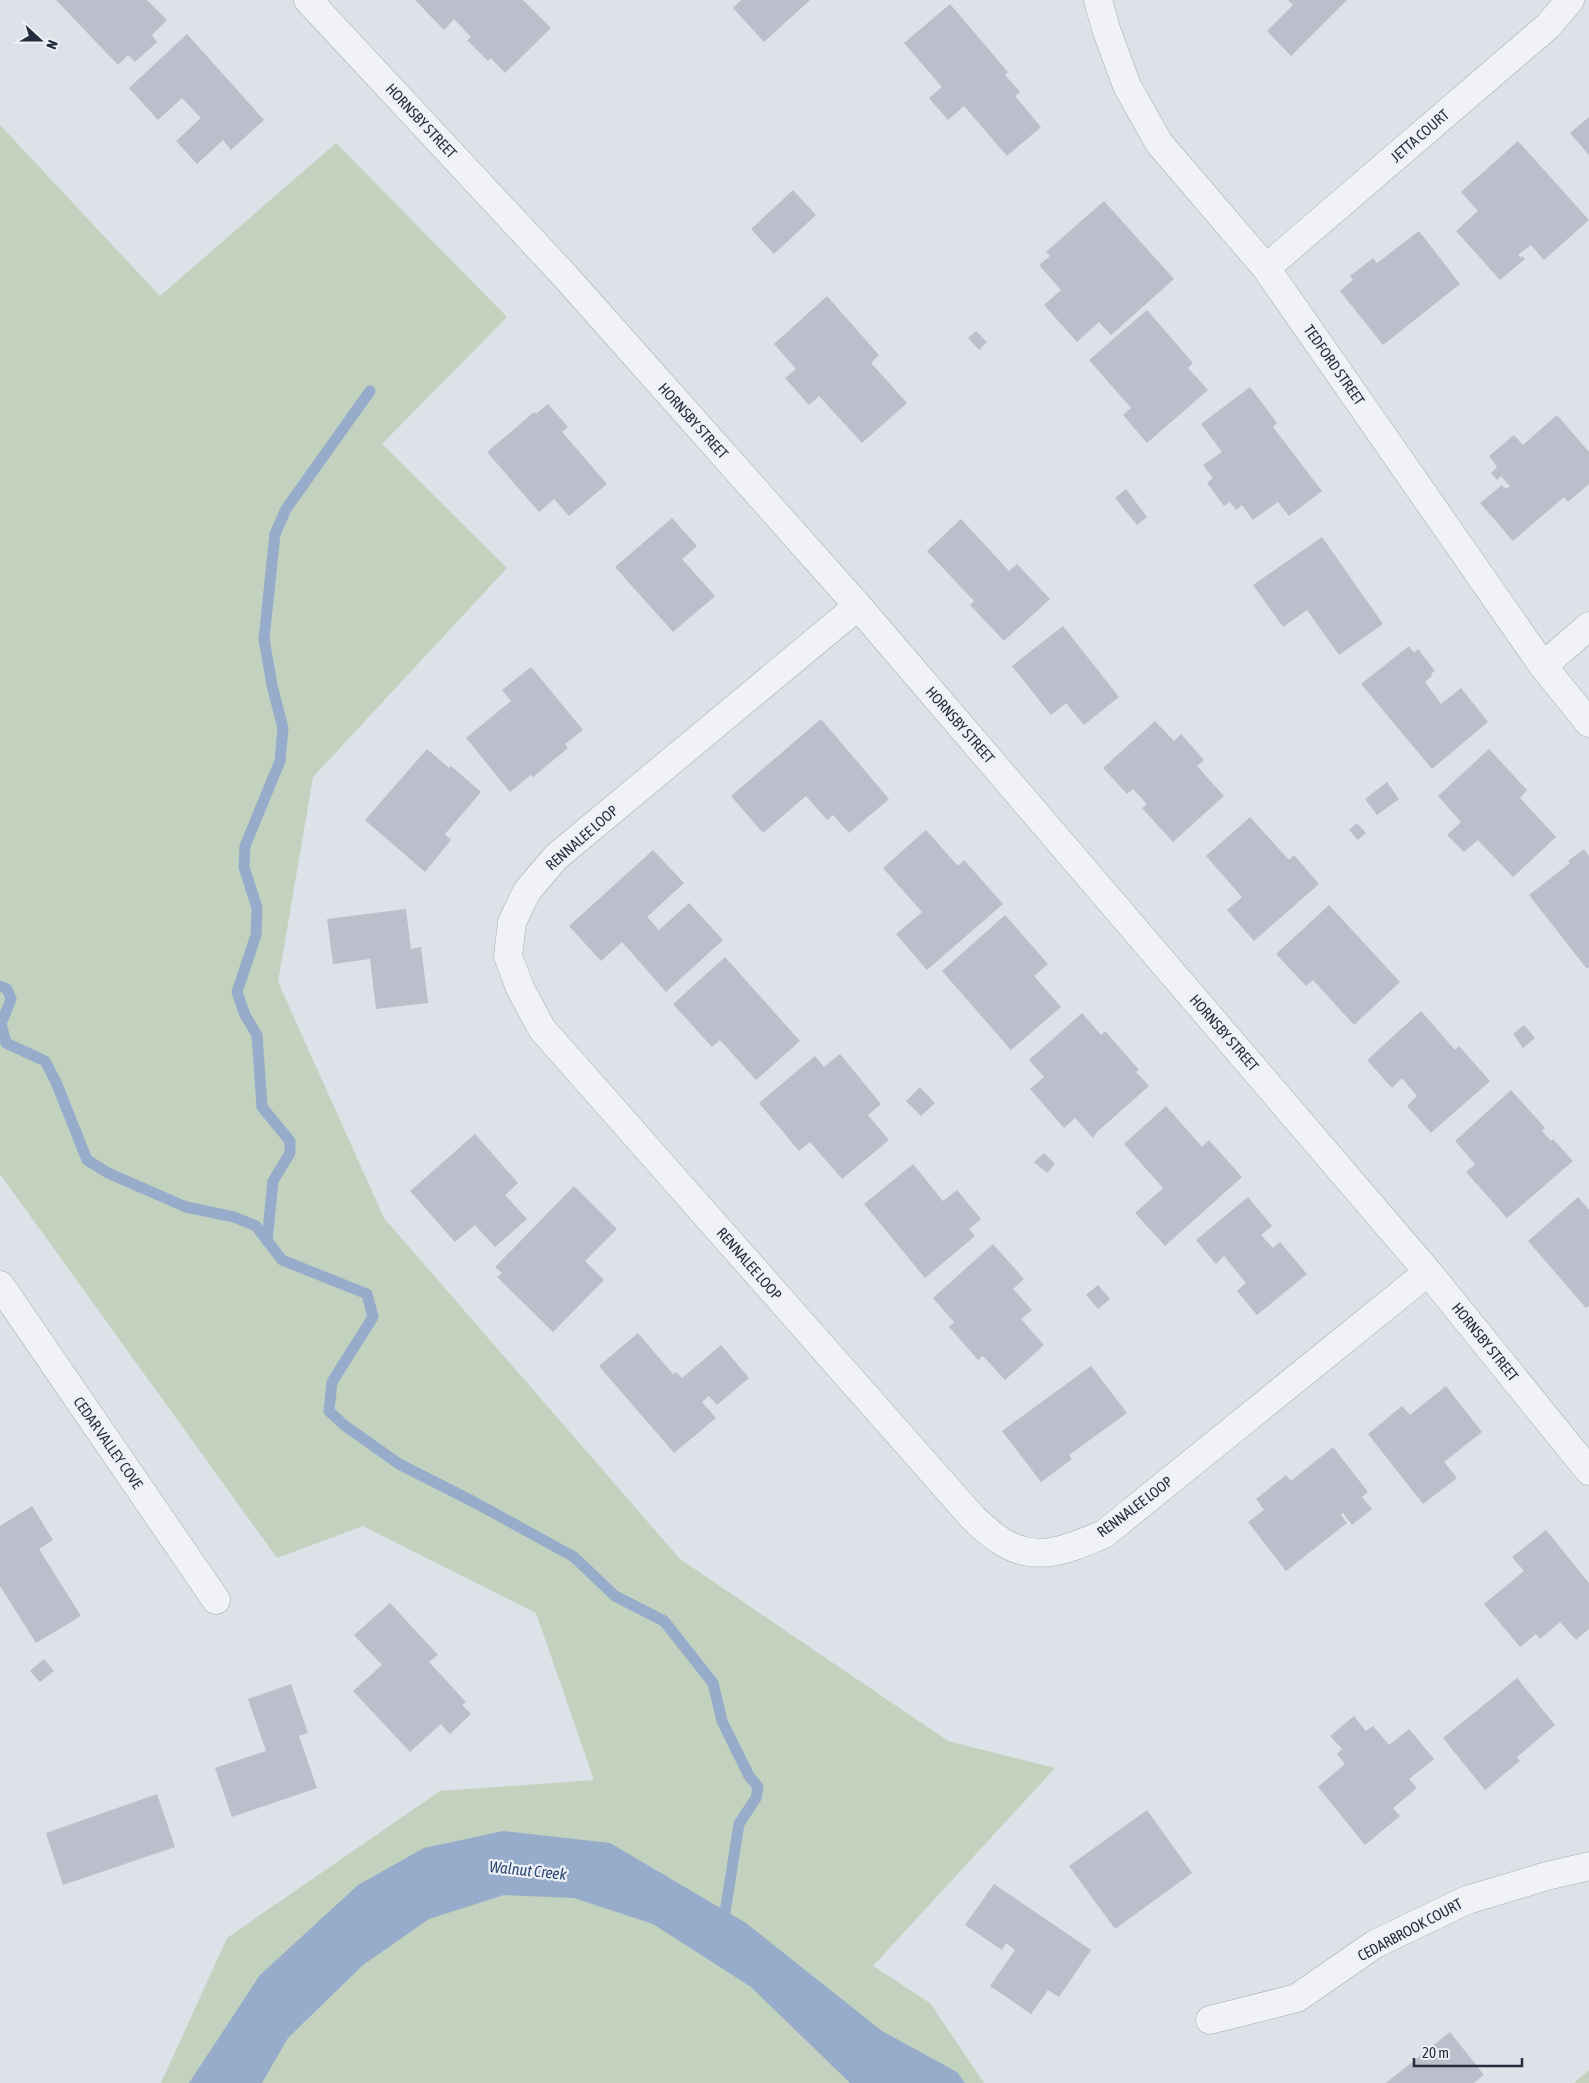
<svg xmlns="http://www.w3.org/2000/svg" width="1589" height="2083" viewBox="0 0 1589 2083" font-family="'Asap Condensed',sans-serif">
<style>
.green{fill:#c2d2be}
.water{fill:#96acca}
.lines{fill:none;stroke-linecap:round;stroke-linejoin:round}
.stream{stroke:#96acca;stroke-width:11}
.building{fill:#babfcb}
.minor-casing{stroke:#a6abb5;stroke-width:29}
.minor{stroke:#f0f2f6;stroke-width:28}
.labels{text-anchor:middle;stroke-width:4.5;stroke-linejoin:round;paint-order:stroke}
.street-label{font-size:15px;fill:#262d3f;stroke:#edf0f5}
.water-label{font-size:16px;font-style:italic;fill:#2e4975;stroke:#edf0f5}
</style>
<rect width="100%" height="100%" fill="#dde1e8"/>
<path class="green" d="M0,125L160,296L336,143L507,317L382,444L507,568L313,777L278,982L384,1218L680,1559L948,1741L1055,1768L873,1966L930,2003L984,2083H161L227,1938L440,1791L594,1780L536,1613L363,1526L277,1558L0,1174Z
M1589,2070V2083H1574Z"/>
<path class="water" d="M503,1831L610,1843L746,1923L882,2031L957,2072L965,2083H850L751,1987L653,1924L574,1898L504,1895L429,1919L363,1965L288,2038L262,2083H189L260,1975L358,1885L424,1848Z"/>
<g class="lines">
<path class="stream" d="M0,986L7,989L11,999L1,1024L6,1043L45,1061L56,1082L87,1160L108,1173L186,1207L234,1217L256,1226L282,1260L367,1294L373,1317L332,1382L329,1411L344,1425L399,1464L474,1502L574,1557L615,1596L664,1621L713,1683L722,1721L749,1776L758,1787L756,1798L739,1824L723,1925
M267,1241L273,1181L290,1153V1141L262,1107L257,1035L245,1015L237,992L256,935L257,908L244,867L245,846L280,761L283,728L272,685L264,639L275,534L286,509L370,391"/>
</g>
<path class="building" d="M56,0H147L167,20L152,35L157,42L135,62L128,55L118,65Z
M415,0H523L551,28L505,73L491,58L488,61L470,43L467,41L471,37L454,19L444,30Z
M741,0H810L764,42L733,8Z
M1288,0H1347L1291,56L1267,31L1293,5Z
M950,4L1008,72L1005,75L1020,92L1015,96L1041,127L1007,156L964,106L948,120L929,98L942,87L904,43Z
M187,34L264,120L231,150L223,140L197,164L176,141L201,118L182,98L158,120L129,88Z
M1589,117V155L1570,133Z
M1518,141L1589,220L1544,260L1531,245L1518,255L1521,258L1522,256L1525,259L1500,280L1456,231L1478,211L1461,192Z
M793,190L816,215L774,254L751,229Z
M1104,201L1174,279L1111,335L1099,322L1077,342L1044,305L1061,290L1039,265L1050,256L1046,252Z
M1419,231L1460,284L1383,345L1340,291L1353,280L1350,276L1373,258L1377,263Z
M827,296L879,355L871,363L907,403L862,443L819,396L809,405L785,378L796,369L774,344Z
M1147,310L1193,363L1188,368L1208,390L1147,443L1123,415L1131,408L1089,360Z
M976,331L987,342L979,350L968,338Z
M1250,387L1277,423L1273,427L1322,491L1289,516L1278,502L1253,520L1242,505L1236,510L1230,502L1224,506L1207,483L1213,478L1203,465L1222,452L1201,424Z
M548,404L568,427L562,432L607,484L569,516L554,499L539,512L487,452L534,412L536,414Z
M1557,415L1589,452V484L1568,502L1564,497L1513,541L1480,503L1502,485L1506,489L1510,486L1501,476L1497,480L1491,473L1497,467L1489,456L1514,435L1523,445Z
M1126,489L1147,517L1137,525L1115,498Z
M672,518L697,546L682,559L715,596L673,632L615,567Z
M961,519L1009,571L1017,564L1050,599L1004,641L970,605L974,601L927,551Z
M1322,537L1383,624L1339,655L1307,610L1283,627L1253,585Z
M1063,626L1119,697L1084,725L1066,703L1051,715L1012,666Z
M1409,646L1414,653L1418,649L1435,671L1431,674L1432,676L1425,682L1441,704L1461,688L1488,722L1432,769L1361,684Z
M531,667L583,730L565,744L568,748L533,777L531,775L510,792L466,738L511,701L502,690Z
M821,719L889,799L849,833L833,815L827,820L806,796L763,833L731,796Z
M1155,721L1174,741L1181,734L1204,760L1197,766L1224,796L1173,842L1142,808L1147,804L1133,789L1127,794L1103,768Z
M427,749L449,768L451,766L481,792L445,834L451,840L425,872L365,820Z
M1489,749L1527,790L1520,798L1556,837L1513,877L1478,840L1464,852L1447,835L1461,822L1438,796Z
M1387,782L1399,799L1377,815L1365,799Z
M1250,817L1289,860L1294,855L1319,884L1254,941L1227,910L1242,897L1206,856Z
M1357,823L1366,833L1358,840L1349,830Z
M926,830L958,866L964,860L1003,904L927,970L896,934L922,912L883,868Z
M1584,849L1589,856V967L1587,969L1529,895L1570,863L1568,861Z
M653,850L684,883L647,917L659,930L689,903L723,940L666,992L622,942L601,961L569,926Z
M1329,905L1400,982L1354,1025L1313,980L1306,986L1276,954Z
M406,909L411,949L421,947L428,1003L376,1009L370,959L333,964L327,919Z
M1005,915L1048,964L1034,976L1061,1007L1011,1050L942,971Z
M725,957L800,1041L756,1080L720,1040L712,1047L673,1004Z
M1421,1011L1455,1050L1459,1046L1490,1081L1431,1133L1407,1106L1417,1096L1402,1078L1392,1088L1367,1060Z
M1082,1013L1101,1035L1105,1031L1139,1070L1136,1072L1149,1086L1097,1132L1093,1138L1075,1118L1064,1128L1030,1089L1044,1077L1029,1060Z
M1524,1025L1535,1038L1523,1048L1513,1034Z
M840,1054L881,1104L868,1115L889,1140L842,1179L810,1142L799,1151L759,1103L815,1056L824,1067Z
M920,1087L935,1103L921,1116L906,1101Z
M1511,1090L1545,1128L1542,1131L1551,1141L1553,1139L1573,1161L1507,1218L1466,1172L1475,1164L1455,1141Z
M1166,1106L1202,1147L1209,1140L1242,1177L1165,1246L1135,1213L1163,1188L1124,1144Z
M475,1134L518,1183L505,1195L527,1219L495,1247L475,1225L455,1242L410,1191Z
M1044,1153L1055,1164L1047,1173L1034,1162Z
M913,1164L943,1201L957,1190L981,1219L969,1229L975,1236L925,1278L864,1204Z
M574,1186L617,1229L585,1261L604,1280L553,1332L497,1277L502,1273L495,1267Z
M1248,1197L1272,1226L1261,1235L1273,1248L1280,1242L1307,1274L1257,1315L1237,1291L1246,1283L1224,1256L1216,1264L1196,1240Z
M1578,1197L1589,1210V1306L1586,1308L1528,1241Z
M993,1244L1024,1279L1013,1289L1032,1310L1021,1319L1044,1345L1005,1380L983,1356L978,1360L949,1327L954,1322L933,1298Z
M1098,1285L1110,1299L1098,1309L1086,1295Z
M638,1333L673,1374L676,1372L682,1378L721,1345L749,1378L717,1405L709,1396L702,1402L716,1418L674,1453L599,1366Z
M1091,1366L1127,1413L1069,1455L1072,1459L1041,1482L1002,1431Z
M1446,1386L1482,1432L1444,1462L1457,1478L1423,1504L1368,1434L1402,1406L1410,1415Z
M1333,1447L1368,1492L1362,1497L1372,1509L1352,1525L1343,1513L1341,1515L1347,1523L1286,1571L1248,1522L1264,1510L1256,1499L1286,1475L1291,1481Z
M32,1506L53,1540L39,1549L81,1616L36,1643L0,1586V1526Z
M1546,1530L1589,1583V1629L1576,1640L1560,1622L1540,1639L1536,1634L1520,1647L1484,1604L1524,1571L1512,1557Z
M390,1603L438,1655L429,1662L466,1702L462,1705L471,1714L450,1734L441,1724L410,1752L353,1691L382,1665L354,1635Z
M44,1659L54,1671L40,1682L30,1671Z
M1517,1678L1555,1725L1517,1757L1520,1761L1485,1790L1443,1738Z
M291,1684L308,1733L299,1736L317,1788L232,1817L215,1768L266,1751L248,1699Z
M1354,1716L1366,1731L1373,1726L1389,1745L1409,1729L1434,1759L1409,1779L1417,1788L1393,1808L1400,1816L1365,1845L1318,1787L1345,1764L1337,1754L1342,1749L1330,1736Z
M157,1794L175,1847L63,1885L46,1833Z
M1147,1810L1192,1873L1115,1929L1069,1866Z
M994,1884L1091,1950L1059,1997L1048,1990L1031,2014L990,1986L1015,1950L1006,1943L1002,1950L965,1925Z
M1450,2032L1484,2075L1474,2083H1386Z"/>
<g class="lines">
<defs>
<path id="minor" d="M308,0L565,276L858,606L1428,1272L1589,1471
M1098,0L1106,29L1127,86L1159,143L1266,268L1543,666L1589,723
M1266,268L1548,26L1570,0
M858,606L556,857L527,891L512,922L508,956L520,988L542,1029L974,1519C982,1526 991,1535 1001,1541C1037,1564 1068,1549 1104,1534L1428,1272
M1543,666L1589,626
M0,1285L216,1600
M1210,2020L1297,1998L1375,1944L1467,1900L1547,1876L1589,1866"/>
</defs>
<use href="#minor" class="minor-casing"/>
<use href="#minor" class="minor"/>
</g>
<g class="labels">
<g class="street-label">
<text transform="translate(421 121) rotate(47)" y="5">HORNSBY STREET</text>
<text transform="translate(1420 136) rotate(-41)" y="5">JETTA COURT</text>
<text transform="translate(1334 365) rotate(55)" y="5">TEDFORD STREET</text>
<text transform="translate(693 421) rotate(48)" y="5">HORNSBY STREET</text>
<text transform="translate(960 725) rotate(49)" y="5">HORNSBY STREET</text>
<text transform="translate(582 838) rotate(-41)" y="5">RENNALEE LOOP</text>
<text transform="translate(1224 1033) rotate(49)" y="5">HORNSBY STREET</text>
<text transform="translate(749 1264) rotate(49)" y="5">RENNALEE LOOP</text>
<text transform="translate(1485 1342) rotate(51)" y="5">HORNSBY STREET</text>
<text transform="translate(108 1443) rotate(55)" y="5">CEDAR VALLEY COVE</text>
<text transform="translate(1135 1507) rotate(-37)" y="5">RENNALEE LOOP</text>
<text transform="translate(1410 1930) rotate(-28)" y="5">CEDARBROOK COURT</text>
</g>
<g class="water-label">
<text transform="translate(528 1870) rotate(6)" y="6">Walnut Creek</text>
</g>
</g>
<g transform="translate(40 40) rotate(111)" stroke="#edf0f5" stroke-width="4" paint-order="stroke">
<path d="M0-4L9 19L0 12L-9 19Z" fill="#262d3f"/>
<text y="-8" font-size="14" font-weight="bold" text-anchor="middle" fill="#262d3f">N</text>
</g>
<path d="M1414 2058v8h108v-8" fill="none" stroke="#262d3f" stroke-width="2.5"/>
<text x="1422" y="2058" font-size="15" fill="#262d3f" stroke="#edf0f5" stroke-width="4" paint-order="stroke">20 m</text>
</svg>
